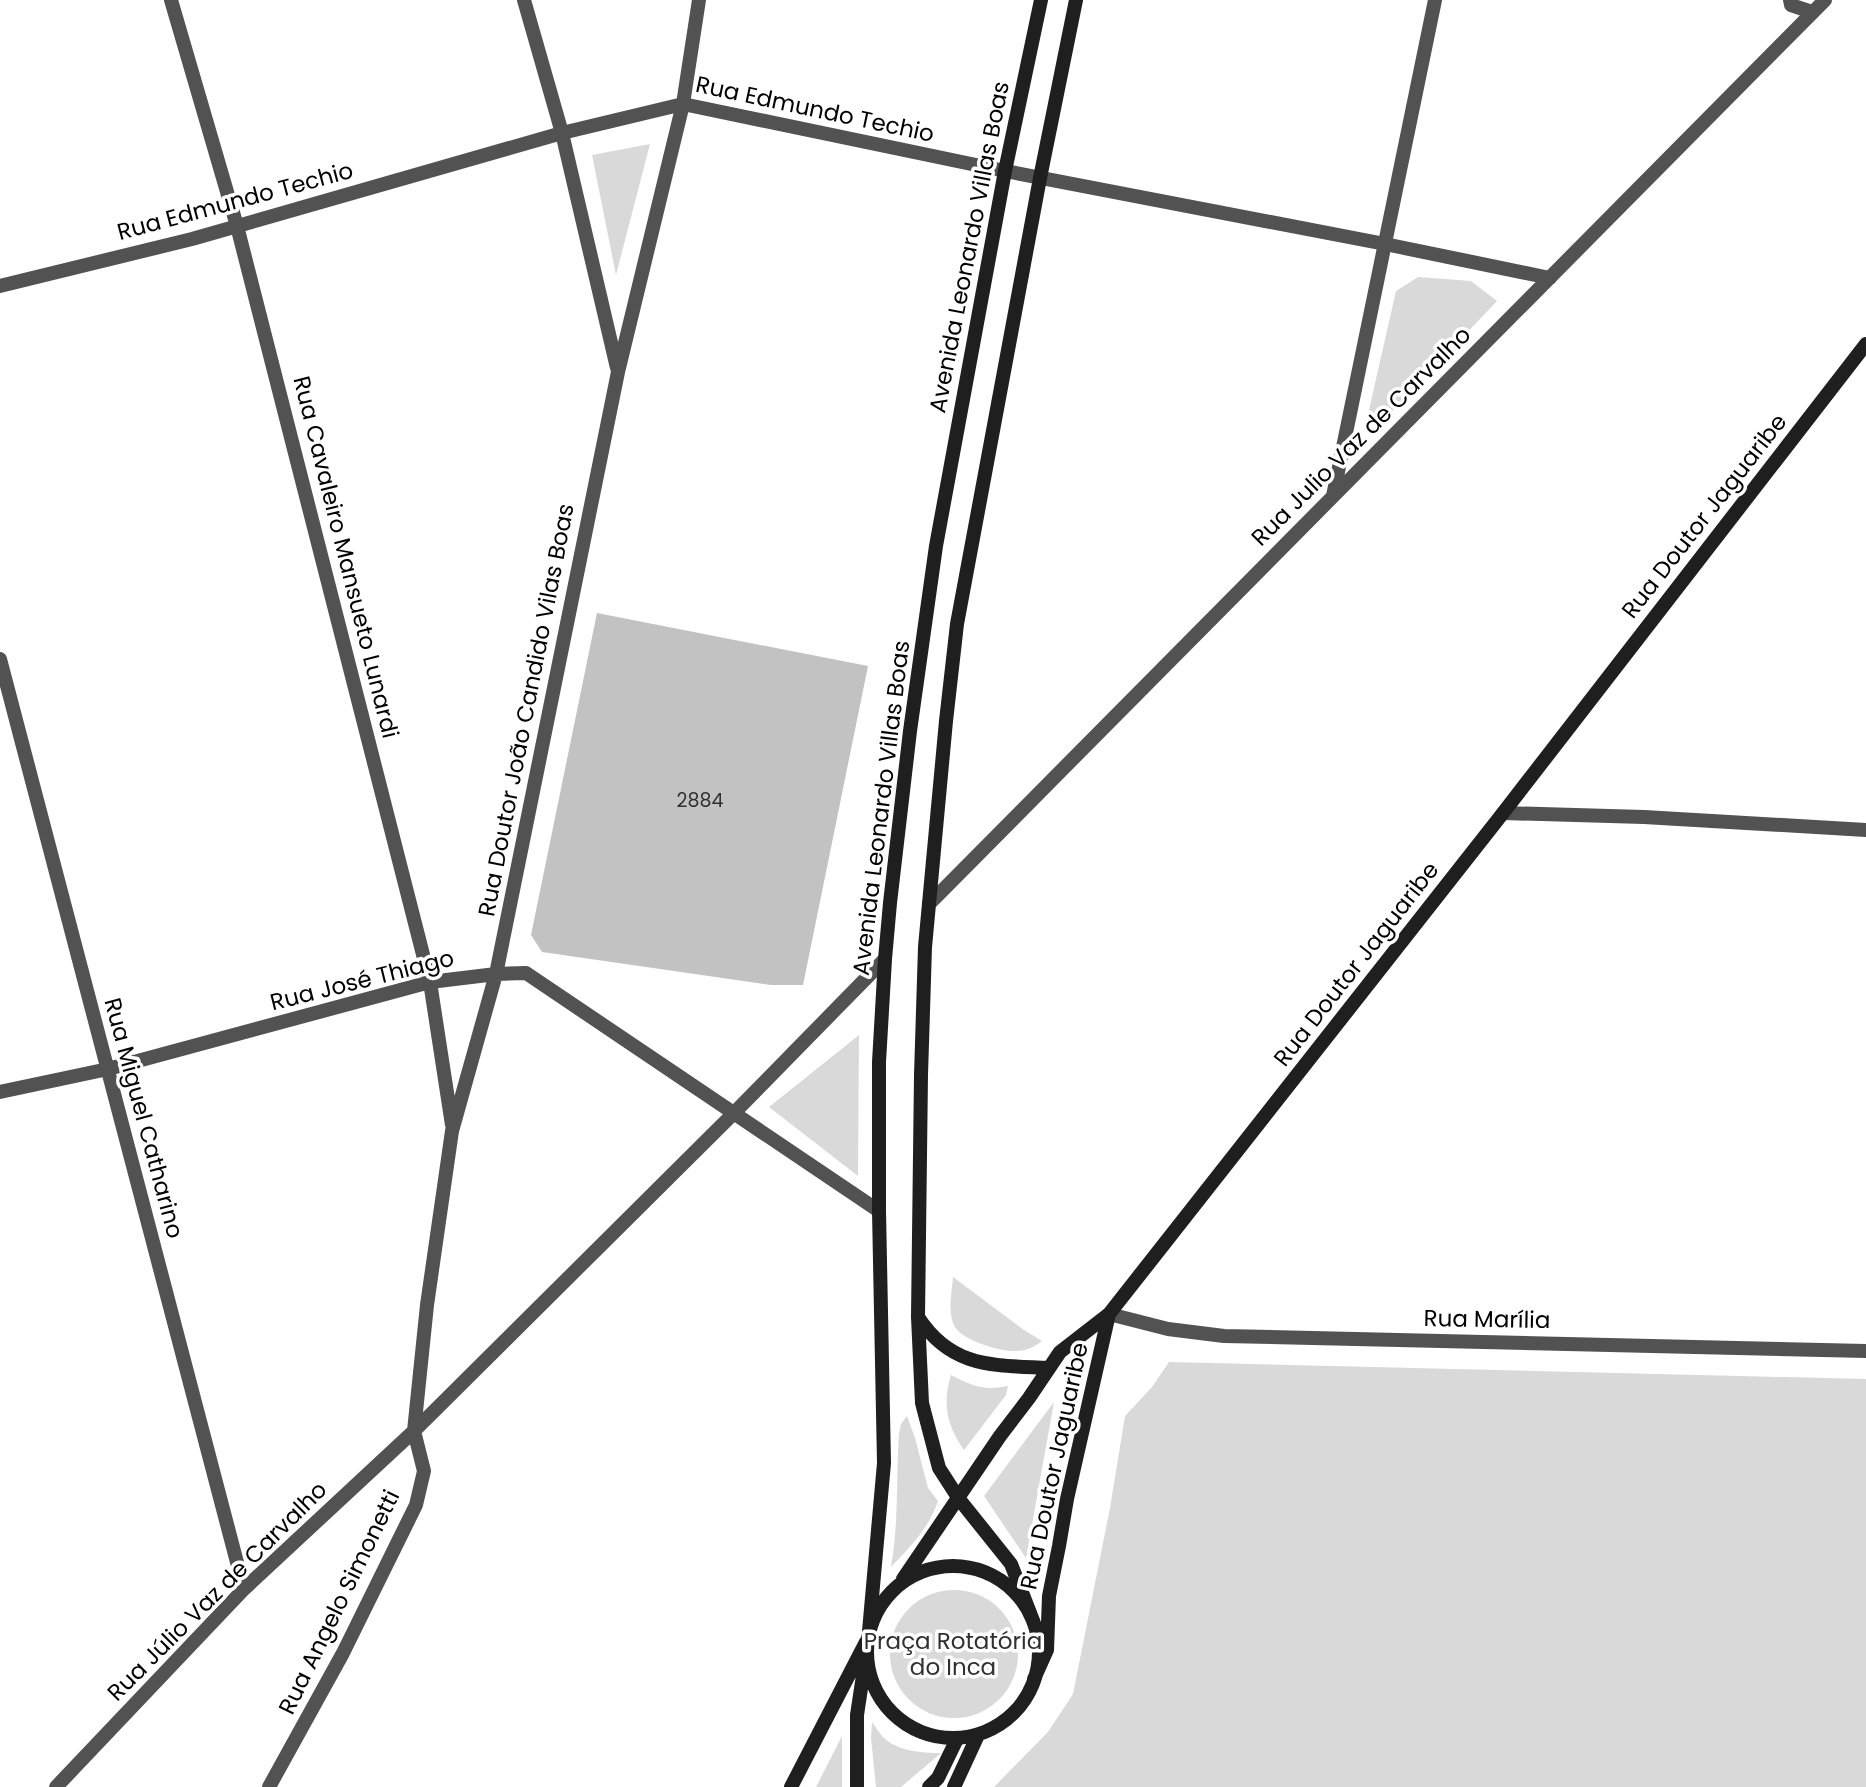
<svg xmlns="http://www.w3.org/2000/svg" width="1866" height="1787" viewBox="0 0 1866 1787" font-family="Poppins,sans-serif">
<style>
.green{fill:#d9d9d9}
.building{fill:#c2c2c2}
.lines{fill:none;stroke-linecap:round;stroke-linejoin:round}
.street{stroke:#525252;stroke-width:14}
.secondary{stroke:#1f1f1f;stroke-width:14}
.labels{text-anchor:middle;stroke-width:7;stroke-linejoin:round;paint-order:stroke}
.number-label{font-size:19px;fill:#303030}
.street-label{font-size:23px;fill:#000;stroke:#fff}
.park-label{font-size:23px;fill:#303030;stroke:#fff}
</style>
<rect width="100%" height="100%" fill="#fff"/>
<path class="green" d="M650,144L616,275L592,155Z
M1418,277L1471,281L1497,301L1381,423H1366L1396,291Z
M859,1035L858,1176L769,1107Z
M953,1277L1024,1330L1042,1341C1034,1347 1027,1351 1016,1351C1001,1352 964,1341 955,1327C947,1313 952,1291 953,1277Z
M1169,1362L1866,1379V1787H994L1048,1732L1073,1694L1110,1508L1125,1416L1152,1387Z
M951,1375C973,1386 983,1391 1008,1386L1006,1395L964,1450C947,1426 942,1404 951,1375Z
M1054,1402L1026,1558L984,1496Z
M907,1416L915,1438L928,1488L938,1501C929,1528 910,1547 891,1567C899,1521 896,1479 899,1433L901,1424Z
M890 1654a64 64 0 1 1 128 0a64 64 0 1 1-128 0Z
M872,1722C875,1726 878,1731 882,1736C896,1751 921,1753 941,1753L901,1787H876L871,1738Z
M842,1736V1787H816Z"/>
<path class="building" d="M597,613L868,666L803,985H771L542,952L531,935Z"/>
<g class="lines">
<path class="street" d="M171,0L237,226L430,982L452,1125
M524,0L562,133L617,368
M1790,0L1791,5L1812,12
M0,286L192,239L562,133L683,104L1005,171L1385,244L1550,278
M1333,496L1435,0
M0,659L244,1589
M1503,813L1644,817L1866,830
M929,904L1825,0
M0,1092L108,1069L430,982L496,974L526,973L879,1211
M1109,1314L1168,1329L1224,1336L1866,1351
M56,1787L244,1589L414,1431L733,1114L885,959
M269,1787L343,1653L416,1505L424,1471L414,1431L427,1305L452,1131L496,974L618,372L683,104L699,0"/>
<path class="secondary" d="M918,1317C952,1369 994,1365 1049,1368
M867 1652a86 86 0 1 1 172 0a86 86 0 1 1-172 0Z
M903,1579L1000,1436L1029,1398L1060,1352L1109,1314
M1032,1618L1011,1564L959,1499L939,1468L922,1403L918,1317L921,1075L925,947L946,721L957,624L1040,178L1076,0
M869,1631L884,1463L879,1211V1062L885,959L890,903L910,731L936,546L1005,171L1041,0
M1034,1679L1047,1650L1049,1596L1059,1546L1067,1499L1109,1314L1503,813L1866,344
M791,1787L866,1642
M857,1787V1715L865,1662
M929,1787L938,1778L957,1739
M954,1787L978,1735"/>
</g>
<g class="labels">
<g class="number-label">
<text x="700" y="807">2884</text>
</g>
<g class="street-label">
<text transform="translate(815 109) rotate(12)" y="8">Rua Edmundo Techio</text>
<text transform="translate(235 201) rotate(-15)" y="8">Rua Edmundo Techio</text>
<text transform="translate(969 247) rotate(-79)" y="8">Avenida Leonardo Villas Boas</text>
<text transform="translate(1361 436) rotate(-45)" y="8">Rua Julio Vaz de Carvalho</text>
<text transform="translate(1704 516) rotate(-52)" y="8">Rua Doutor Jaguaribe</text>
<text transform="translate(346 557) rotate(76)" y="8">Rua Cavaleiro Mansueto Lunardi</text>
<text transform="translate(526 710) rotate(-79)" y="8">Rua Doutor João Candido Vilas Boas</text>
<text transform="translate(881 808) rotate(-83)" y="8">Avenida Leonardo Villas Boas</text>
<text transform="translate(1356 964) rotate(-52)" y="8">Rua Doutor Jaguaribe</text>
<text transform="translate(362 980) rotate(-14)" y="8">Rua José Thiago</text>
<text transform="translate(144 1118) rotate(75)" y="8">Rua Miguel Catharino</text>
<text transform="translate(1487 1319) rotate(1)" y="8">Rua Marília</text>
<text transform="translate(1054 1466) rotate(-78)" y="8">Rua Doutor Jaguaribe</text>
<text transform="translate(217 1591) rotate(-45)" y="8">Rua Júlio Vaz de Carvalho</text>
<text transform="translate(339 1602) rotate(-64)" y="8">Rua Angelo Simonetti</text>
</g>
<g class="park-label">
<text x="953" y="1649">Praça Rotatória<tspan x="953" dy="26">do Inca</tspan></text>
</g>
</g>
</svg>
